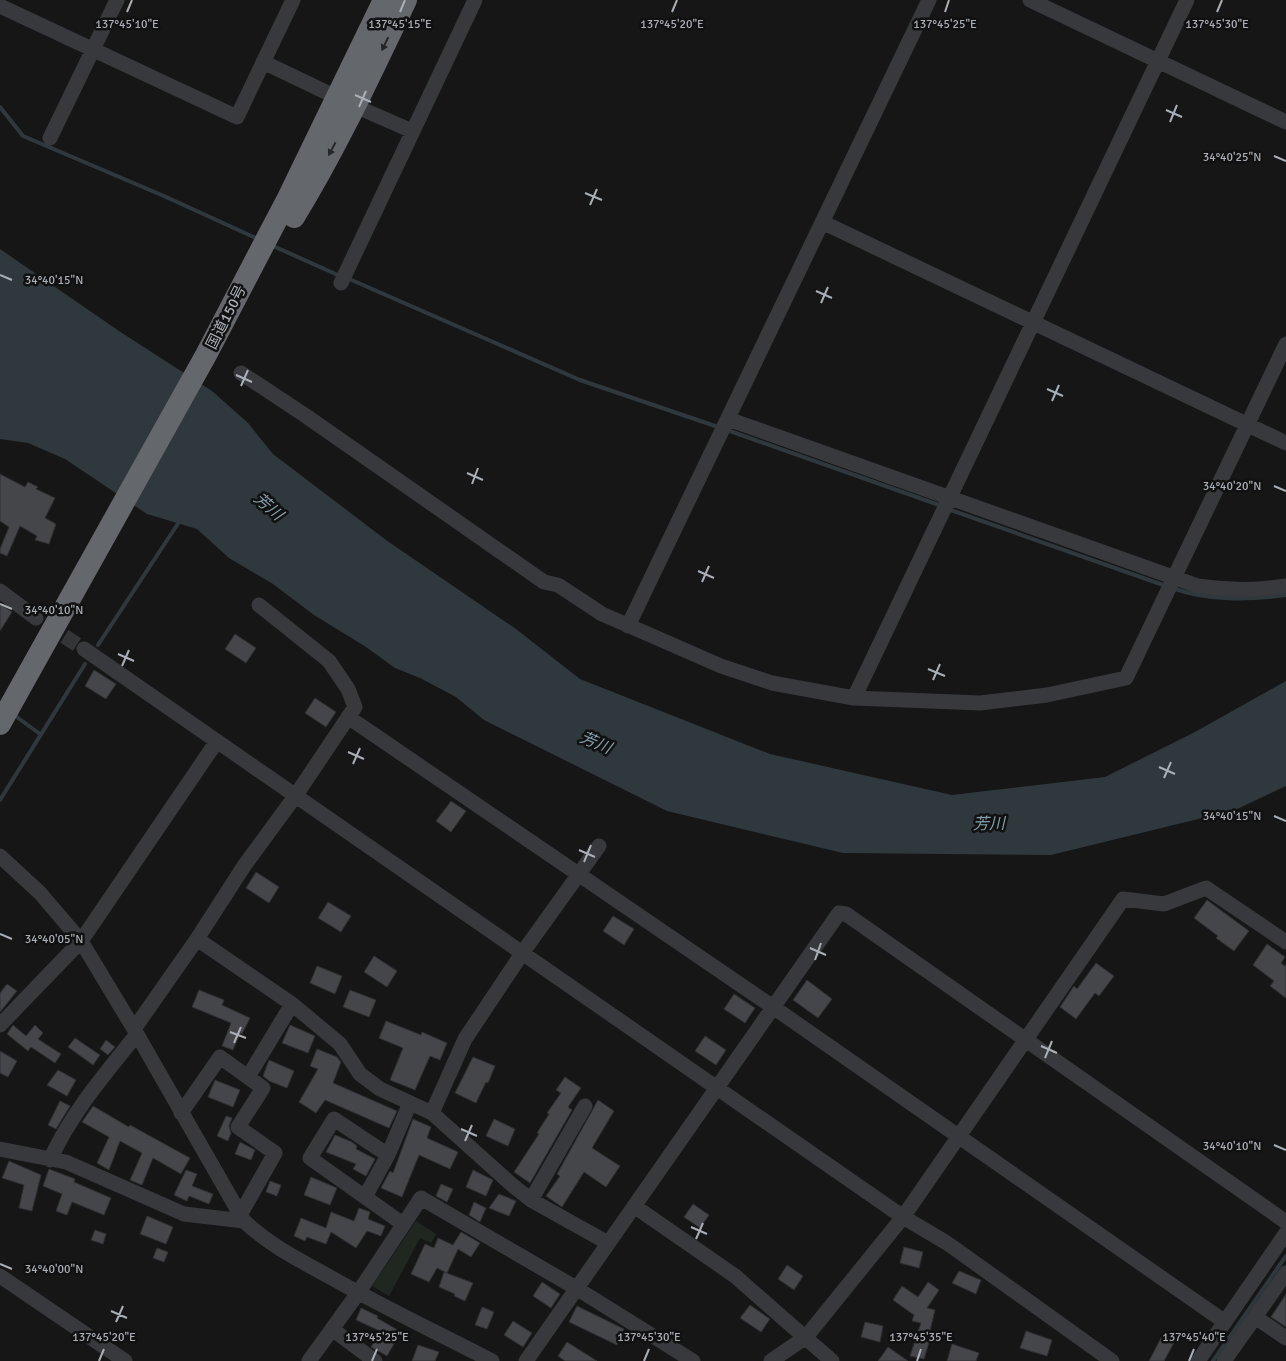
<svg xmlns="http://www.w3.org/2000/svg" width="1286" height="1361" viewBox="0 0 1286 1361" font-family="Signika,'Noto Sans JP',sans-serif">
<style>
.green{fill:#202720}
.water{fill:#2f383c}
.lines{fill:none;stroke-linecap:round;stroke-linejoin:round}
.stream{stroke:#2f383c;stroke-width:4}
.building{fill:#45464a;stroke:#303033}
.minor-tunnel{stroke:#333537;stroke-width:15;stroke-dasharray:15 8;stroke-linecap:butt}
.minor{stroke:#37393c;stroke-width:15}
.highway{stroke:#64676c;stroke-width:22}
.oneway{fill:#262628}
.ticks{fill:none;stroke:#a9afb6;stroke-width:2}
.labels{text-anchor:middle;stroke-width:5;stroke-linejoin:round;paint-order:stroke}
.street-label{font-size:15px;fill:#a9afb6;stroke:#111112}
.water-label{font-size:16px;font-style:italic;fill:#84a0ad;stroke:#111112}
.ticks-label{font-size:12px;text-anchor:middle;fill:#a9afb6;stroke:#111112;stroke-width:5;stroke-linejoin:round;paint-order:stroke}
</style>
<rect width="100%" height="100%" fill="#161617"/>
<path class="green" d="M416,1221L436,1234L431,1243L420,1238L389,1296L372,1286Z"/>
<path class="water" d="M0,249L119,331L212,391L248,423L273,454L386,540L516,629L580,679L770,754L952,795L1105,777L1195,732L1286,681V786L1235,810L1051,855L843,853L667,811L484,720L456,697L420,678L395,668L366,647L314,615L273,584L229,558L197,529L147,514L65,459L28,443L0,439Z"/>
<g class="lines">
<path class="stream" d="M0,107L23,136L164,196L258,239
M271,245L340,276
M347,278L580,380L721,428
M727,430L942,506
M948,509L1166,586
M1172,588C1209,601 1248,600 1286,595
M98,645L181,519
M14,715L40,734
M0,800L85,664
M1213,1361L1286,1256"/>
</g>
<path class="building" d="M0,474L25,487L28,482L38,487L36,489L55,498L45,518L56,524L49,544L35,540L37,536L20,526L7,556L0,553V549L9,527L0,521Z
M0,604L12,612L0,631Z
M235,634L256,648L246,663L225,649Z
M94,670L116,684L106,699L85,686Z
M315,698L336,712L326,727L305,713Z
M451,801L466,811L451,832L436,821Z
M256,872L279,887L269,903L246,888Z
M1207,900L1249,931L1234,951L1216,938L1218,936L1194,918Z
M328,902L351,916L341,932L318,918Z
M613,916L634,929L624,945L603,931Z
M1267,944L1285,957L1281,963L1285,966L1286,965V998L1270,986L1274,981L1253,965Z
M374,956L397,971L387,987L364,972Z
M1096,963L1114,976L1099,996L1095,993L1076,1019L1060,1007L1074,986L1077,989Z
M317,966L342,976L335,994L310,983Z
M807,980L832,999L818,1018L793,1000Z
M7,984L17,991L0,1012V993Z
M199,990L224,1000L222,1005L250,1018L242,1034L240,1033L233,1050L222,1046L231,1023L192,1007Z
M350,990L376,1000L369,1017L343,1007Z
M734,994L755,1008L745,1023L724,1009Z
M386,1021L421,1035L422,1032L447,1043L440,1060L430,1056L415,1090L390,1080L403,1048L379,1038Z
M13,1025L26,1036L35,1025L43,1033L38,1039L61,1054L55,1063L31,1047L28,1051L7,1034Z
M290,1025L315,1036L308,1053L282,1043Z
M705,1036L726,1050L716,1065L695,1051Z
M75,1038L100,1055L93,1065L68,1047Z
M106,1040L115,1047L108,1055L100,1049Z
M317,1049L337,1057L341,1062L333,1083L397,1111L389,1128L325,1100L316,1113L299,1102L318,1069L310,1066Z
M0,1051L17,1061L8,1077L0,1073Z
M473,1057L495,1066L488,1083L486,1082L476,1103L455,1093Z
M269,1060L294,1071L287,1088L269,1081L263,1076Z
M58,1070L76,1080L67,1096L47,1085Z
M565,1077L581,1088L568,1107L572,1110L530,1183L514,1172L539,1134L537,1133L549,1114L547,1113L561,1093L556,1090Z
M215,1080L240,1090L233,1107L208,1097Z
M598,1100L614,1111L592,1148L620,1166L606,1187L584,1172L562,1207L546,1196L560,1176L557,1174Z
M60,1101L70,1106L56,1129L48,1125Z
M93,1106L129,1127L130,1125L190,1158L181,1174L153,1158L142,1185L130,1180L142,1153L120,1141L109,1170L97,1163L109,1137L82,1122Z
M226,1116L232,1118L229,1126L231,1133L228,1141L217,1136Z
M413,1119L431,1127L427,1138L458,1152L450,1169L419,1155L402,1197L381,1188L390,1171L393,1173Z
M494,1119L515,1129L508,1146L486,1136Z
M335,1135L352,1142L357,1146L356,1149L375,1159L366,1176L353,1169L356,1164L326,1152Z
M240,1142L255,1150L251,1160L235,1154Z
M9,1161L41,1175L32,1211L19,1208L24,1185L2,1178Z
M49,1169L75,1179L74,1182L111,1198L104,1215L72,1202L67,1215L56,1211L62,1194L43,1186Z
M186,1170L197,1174L192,1186L213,1194L209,1204L189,1196L187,1201L174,1195Z
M473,1170L493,1180L486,1196L466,1187Z
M311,1177L337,1188L330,1205L304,1195Z
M270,1181L281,1185L277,1196L266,1192Z
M441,1184L453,1189L447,1202L436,1196Z
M499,1194L516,1201L509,1216L489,1208Z
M474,1202L486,1208L480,1222L469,1215Z
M693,1204L709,1215L700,1228L684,1217Z
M359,1208L370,1212L368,1219L385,1226L381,1236L367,1231L356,1248L331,1232L326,1244L307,1237L305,1241L294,1236L301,1218L326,1228L331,1212L354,1221Z
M147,1216L173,1227L166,1244L140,1234Z
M95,1230L106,1234L103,1244L91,1240Z
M461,1232L480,1243L471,1257L458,1249L447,1273L437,1268L429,1282L411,1274L425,1244L434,1248L438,1238L453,1245Z
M904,1247L923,1252L919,1268L900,1263Z
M157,1248L168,1252L164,1262L153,1258Z
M787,1265L803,1276L794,1290L778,1279Z
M959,1271L981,1280L976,1294L952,1283Z
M444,1272L473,1283L465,1301L454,1296L455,1294L439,1287Z
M542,1282L560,1294L551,1308L533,1296Z
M928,1282L939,1290L927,1308L935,1310L930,1331L932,1332L924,1359L910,1356L921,1323L912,1321L914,1315L893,1300L902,1286L918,1297Z
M1286,1294V1327L1271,1317Z
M750,1305L770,1319L761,1332L740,1318Z
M577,1306L624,1329L617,1345L569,1322Z
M482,1307L494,1312L487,1329L475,1325Z
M361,1308L378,1316L377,1318L401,1332L387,1356L371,1347L380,1331L356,1320Z
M513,1321L532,1333L523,1347L504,1335Z
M865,1322L883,1326L880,1342L861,1337Z
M1026,1331L1052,1340L1047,1356L1020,1348Z
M1164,1332L1176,1339L1164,1361H1149Z
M567,1342L597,1361H565L558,1356Z
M952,1344L979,1353L976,1361H947Z
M418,1345L439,1352L435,1361H412Z
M888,1347L908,1361H878Z"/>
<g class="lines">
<path class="minor-tunnel" d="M45,624L84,649"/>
<path class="minor" d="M1030,0L1286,122
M0,6L237,117L293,0
M263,62L355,106L412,131
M50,138L117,0
M822,222L1286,443
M341,283L475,0
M241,373L306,416L544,582L558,585L602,614L721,666L772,683L854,698L980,703L1047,695L1126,678L1286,344
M728,419L1198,586C1231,590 1253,591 1286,586
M0,591L36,618
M628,626L929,0
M84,649L903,1217L947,1243L1112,1361
M854,698L1187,0
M348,717L773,1007L1225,1322
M0,856L40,893L81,941L134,1029L244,1221C269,1245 299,1260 330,1277C383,1307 438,1333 492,1361
M197,939L292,1004L340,1044L360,1074L380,1089L432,1113L511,1184L531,1200L608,1243
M0,1025L81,941L217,741
M134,1029L197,939L244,866L296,795L355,707L348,689L329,661L259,605
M248,1077L292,1004
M181,1113L220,1057L263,1088L238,1127L275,1153L240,1215
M432,1113L465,1039L523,952L599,846
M0,1149L66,1162L184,1214L244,1221
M388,1155L334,1119L310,1158L403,1224
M50,1160C71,1113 105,1074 137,1034
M365,1197L388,1155L410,1103
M531,1200L585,1106
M634,1206L735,1276L832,1361
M0,1276L125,1361
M1255,1317L1286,1338
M332,1329L375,1361
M309,1361L358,1293L421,1198L576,1288L693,1361
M526,1361L839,913L846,914L1286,1222
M771,1361L806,1337L903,1217L1123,899L1164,904L1206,888L1286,942
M1198,1361L1286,1233
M1224,1361L1286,1273"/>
<path class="highway" d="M294,217C337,147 371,73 406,0
M0,724L206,355L288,198L384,0"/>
</g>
<defs><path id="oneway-solid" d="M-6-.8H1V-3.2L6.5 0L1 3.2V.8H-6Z" transform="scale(1.25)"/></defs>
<g class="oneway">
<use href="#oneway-solid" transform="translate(385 44) rotate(116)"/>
<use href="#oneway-solid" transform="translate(332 149) rotate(118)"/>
</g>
<path class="ticks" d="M127,12L132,0M400,12L405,0M672,12L677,0M945,12L949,0M1217,12L1222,0M355,95L371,102M359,107L366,91M1166,110L1182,117M1170,122L1177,105M1274,156L1286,161M585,193L602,200M590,205L597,189M0,275L12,280M816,291L832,298M821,303L828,287M236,375L252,382M241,386L248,370M1047,389L1063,396M1052,401L1059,385M467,473L483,480M472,484L478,468M1274,486L1286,491M698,571L714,578M702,582L709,566M0,604L12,609M118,654L134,661M122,666L129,650M928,669L945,676M933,680L940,664M348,752L364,759M353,764L360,748M1159,767L1175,774M1164,778L1171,762M1274,816L1286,821M579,850L595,857M584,862L591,845M0,934L12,939M810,948L826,955M815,960L821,943M230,1032L246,1038M234,1043L241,1027M1041,1046L1057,1053M1045,1058L1052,1041M461,1129L477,1136M465,1141L472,1125M1274,1145L1286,1150M691,1227L707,1234M696,1239L703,1223M0,1264L12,1269M111,1311L127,1318M116,1322L123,1306M99,1361L104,1349M372,1361L377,1349M644,1361L649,1349M917,1361L921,1349M1189,1361L1194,1349"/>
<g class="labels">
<g class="street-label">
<text transform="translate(226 317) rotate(-63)" y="5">国道150号</text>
</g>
<g class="water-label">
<text transform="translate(269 506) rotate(41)" y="6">芳川</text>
<text transform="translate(596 742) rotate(23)" y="6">芳川</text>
<text transform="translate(989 823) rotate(-1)" y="6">芳川</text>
</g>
</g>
<g class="ticks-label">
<text x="127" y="28">137°45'10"E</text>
<text x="400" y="28">137°45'15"E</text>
<text x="672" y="28">137°45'20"E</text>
<text x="945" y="28">137°45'25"E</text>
<text x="1217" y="28">137°45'30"E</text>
<text x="1232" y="161">34°40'25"N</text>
<text x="54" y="284">34°40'15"N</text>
<text x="1232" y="490">34°40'20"N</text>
<text x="54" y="614">34°40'10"N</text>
<text x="1232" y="820">34°40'15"N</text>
<text x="54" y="943">34°40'05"N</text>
<text x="1232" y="1150">34°40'10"N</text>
<text x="54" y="1273">34°40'00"N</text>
<text x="104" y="1341">137°45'20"E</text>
<text x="377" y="1341">137°45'25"E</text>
<text x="649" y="1341">137°45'30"E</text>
<text x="921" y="1341">137°45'35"E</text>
<text x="1194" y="1341">137°45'40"E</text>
</g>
</svg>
